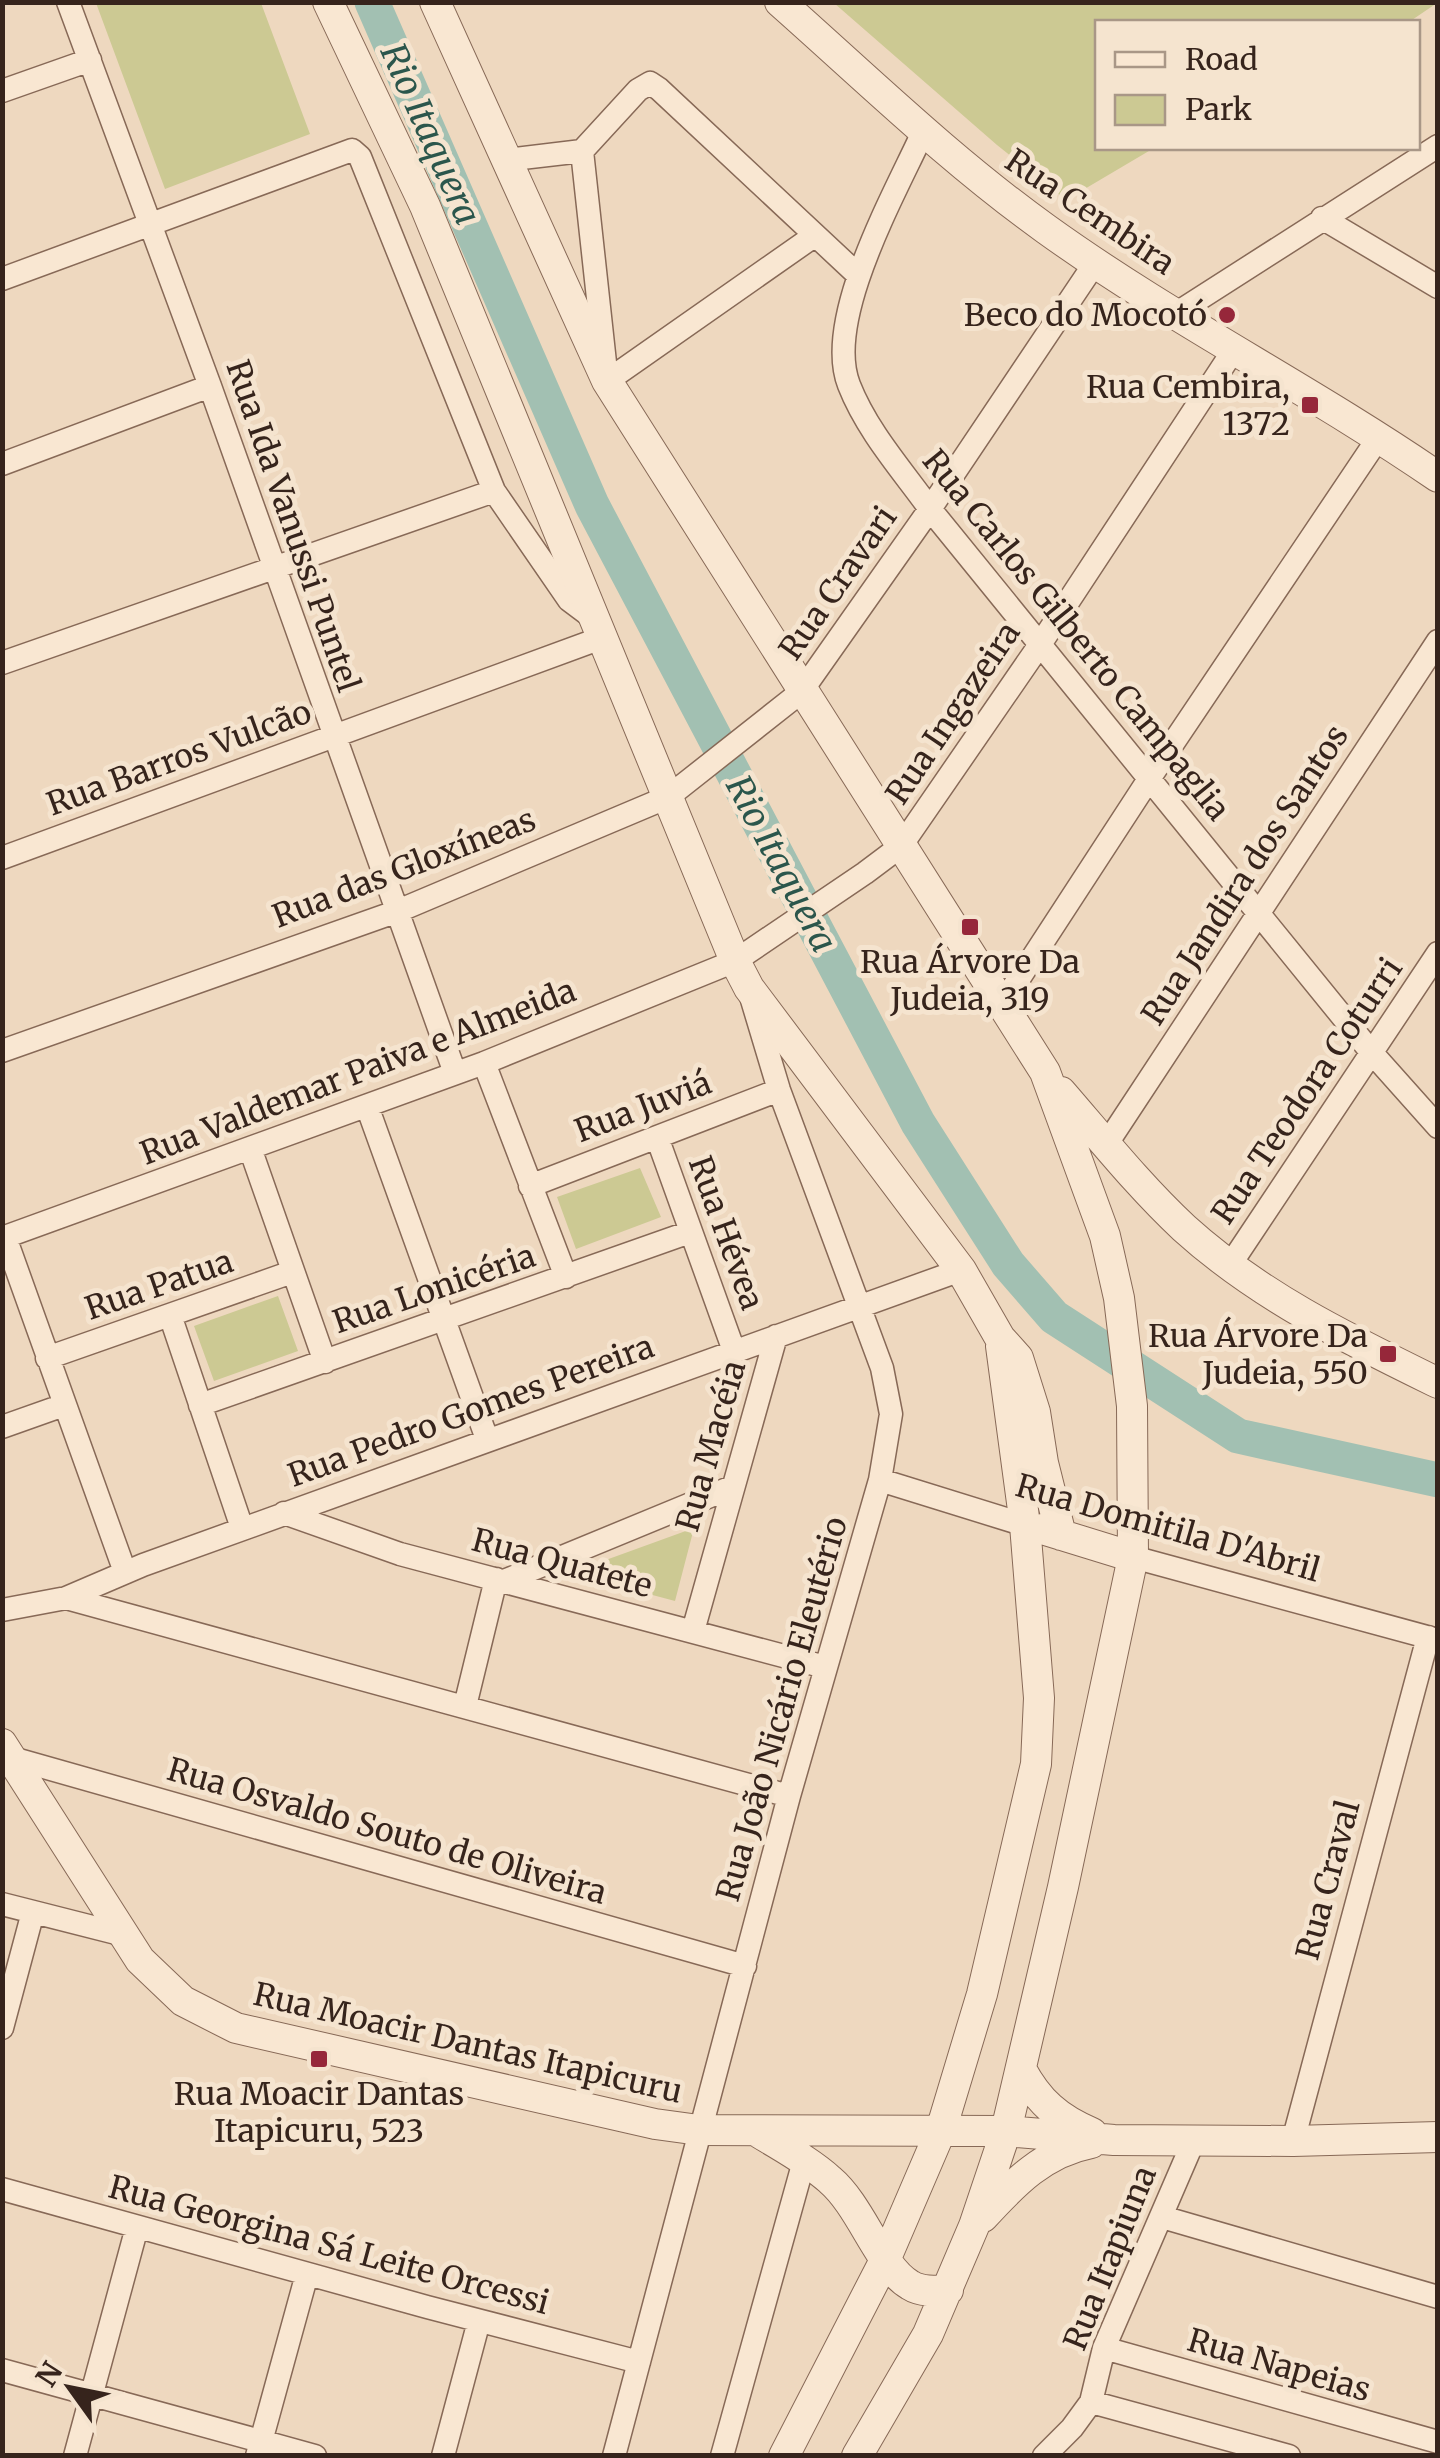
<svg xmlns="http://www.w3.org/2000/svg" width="1440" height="2458" viewBox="0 0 1440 2458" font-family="Merriweather,serif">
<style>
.green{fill:#ccc993}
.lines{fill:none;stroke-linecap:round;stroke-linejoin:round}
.river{stroke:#a2c0b2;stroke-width:35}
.minor-casing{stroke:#876957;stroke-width:25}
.tertiary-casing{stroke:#876957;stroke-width:32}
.minor{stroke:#f9e7d2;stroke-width:22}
.tertiary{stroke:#f9e7d2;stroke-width:30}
.poi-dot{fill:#96273a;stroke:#f5e4cf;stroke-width:4}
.labels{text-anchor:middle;stroke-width:10;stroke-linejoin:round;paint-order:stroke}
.street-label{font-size:32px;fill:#36241c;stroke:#f5e4cf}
.poi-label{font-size:32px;fill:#36241c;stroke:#f5e4cf;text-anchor:end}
.water-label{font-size:35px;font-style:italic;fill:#2b564c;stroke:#f5e4cf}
</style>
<rect width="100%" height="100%" fill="#eed8bf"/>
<path class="green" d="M96,3H261L310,134L165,189Z
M834,3H1437L1409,22H1098V148H1154L1066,200L997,145Z
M640,1168L661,1217L576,1249L557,1197Z
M278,1296L298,1351L214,1381L194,1326Z
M694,1528L675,1601L570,1573Z"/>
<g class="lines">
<path class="river" d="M372,2L592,505L918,1123L1008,1264L1054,1317L1238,1436L1438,1480"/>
<defs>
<path id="minor" d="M68,2L210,386L455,1073
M2,91L90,60
M924,130C896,192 823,319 849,385C867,431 902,470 930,509L1372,1053L1438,1127
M582,151L607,381L814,236
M506,160L582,151L638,90L650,83L659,89L858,275
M1322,218L1438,287
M2,279L352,150L360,157L494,491L569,600L593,618
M1177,313L1438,146
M2,464L210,386
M2,663L494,491
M2,858L604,637
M1003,1003L1149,779L1379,437
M2,1051L398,911L668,797L801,692L930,509L1095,263
M484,1063L566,1277
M367,1106L487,1439
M657,1137L734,1351
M1106,1145L1438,641
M250,1148L325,1362
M530,1186L779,1090
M5,1237L125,1572
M2,1238L484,1063L735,961L865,873L901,846L1041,643L1235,348
M1230,1265L1438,953
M170,1315L242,1528
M47,1358L292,1272
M200,1405L690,1232
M2,1427L64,1405
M880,1480L1025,1525
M284,1513L400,1554L825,1667
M1133,1557L1438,1640
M504,1581L732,1487
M66,1598L789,1796
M2,1610L66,1598L143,1565L961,1270
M693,1631L776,1336
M465,1706L496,1579
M12,1758L745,1966
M2,1904L124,1935
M2,2028L33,1912
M1293,2141L1428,1637
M2,2189L427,2307L639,2362
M1162,2217L1438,2297
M1104,2348L1438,2442
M2,2370L315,2456
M1091,2402L1289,2456
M75,2456L137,2227
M257,2456L307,2274
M443,2456L479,2321
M614,2456L789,1796L880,1480L891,1414L882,1368L779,1090L752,1000
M722,2456L804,2161
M1044,2456L1072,2428L1091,2402L1104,2348L1194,2140"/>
<path id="tertiary" d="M328,2L425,206L735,961L749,988L961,1270L1000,1338L1018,1358L1035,1412L1043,1463L1061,1535
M435,2L607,381L1045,1072L1105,1236L1119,1298L1132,1406L1133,1557L1063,1887L1006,2131L974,2226L928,2334L857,2456
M780,2C867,79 951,161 1046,229C1171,319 1310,389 1438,477
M1061,1092C1101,1138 1139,1186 1184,1228C1259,1296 1348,1339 1438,1383
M1042,1529L1133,1557
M2,1744L140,1960L183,2001L236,2028L655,2124L699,2130L1006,2131L1114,2140L1293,2141L1438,2137
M1021,2069C1038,2101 1058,2119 1092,2133
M758,2132C782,2147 809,2161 830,2180C861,2206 880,2268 910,2285C921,2292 935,2291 948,2290
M983,2217C1014,2183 1044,2152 1091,2143
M784,2456L886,2258L941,2130L982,1994L1036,1764L1039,1698L1025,1525L1001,1346"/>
</defs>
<use href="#minor" class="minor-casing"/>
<use href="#tertiary" class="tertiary-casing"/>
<use href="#minor" class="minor"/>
<use href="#tertiary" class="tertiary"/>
</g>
<g class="poi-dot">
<circle cx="1227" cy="315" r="10"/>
<rect x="1300" y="395" width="20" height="20" rx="5"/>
<rect x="960" y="917" width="20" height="20" rx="5"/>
<rect x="1378" y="1344" width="20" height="20" rx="5"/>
<rect x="309" y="2049" width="20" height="20" rx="5"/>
</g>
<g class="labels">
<g class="street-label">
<text transform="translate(1090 212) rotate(34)" y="11">Rua Cembira</text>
<text transform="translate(293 526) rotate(71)" y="11">Rua Ida Vanussi Puntel</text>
<text transform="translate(838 583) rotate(-55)" y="11">Rua Cravari</text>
<text transform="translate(1076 635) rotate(51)" y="11">Rua Carlos Gilberto Campaglia</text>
<text transform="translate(953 713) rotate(-56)" y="11">Rua Ingazeira</text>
<text transform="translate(179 758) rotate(-20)" y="11">Rua Barros Vulcão</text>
<text transform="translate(404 868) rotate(-21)" y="11">Rua das Gloxíneas</text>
<text transform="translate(1245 875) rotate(-57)" y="11">Rua Jandira dos Santos</text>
<text transform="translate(358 1072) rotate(-21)" y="11">Rua Valdemar Paiva e Almeida</text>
<text transform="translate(1307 1091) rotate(-56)" y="11">Rua Teodora Coturri</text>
<text transform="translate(643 1107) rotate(-21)" y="11">Rua Juviá</text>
<text transform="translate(726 1233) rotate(70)" y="11">Rua Hévea</text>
<text transform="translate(159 1285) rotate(-19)" y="11">Rua Patua</text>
<text transform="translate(434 1289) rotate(-19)" y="11">Rua Lonicéria</text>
<text transform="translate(471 1411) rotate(-20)" y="11">Rua Pedro Gomes Pereira</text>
<text transform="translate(711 1446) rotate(-74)" y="11">Rua Macéia</text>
<text transform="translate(1168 1528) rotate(16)" y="11">Rua Domitila D'Abril</text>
<text transform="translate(562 1563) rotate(15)" y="11">Rua Quatete</text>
<text transform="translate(782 1709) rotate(-74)" y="11">Rua João Nicário Eleutério</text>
<text transform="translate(387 1831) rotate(16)" y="11">Rua Osvaldo Souto de Oliveira</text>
<text transform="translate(1328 1880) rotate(-75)" y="11">Rua Craval</text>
<text transform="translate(468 2043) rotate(13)" y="11">Rua Moacir Dantas Itapicuru</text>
<text transform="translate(329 2245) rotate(15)" y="11">Rua Georgina Sá Leite Orcessi</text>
<text transform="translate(1110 2258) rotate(-68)" y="11">Rua Itapiuna</text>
<text transform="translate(1279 2365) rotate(16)" y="11">Rua Napeias</text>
</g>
<g class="poi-label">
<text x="1207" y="326">Beco do Mocotó</text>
<text x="1290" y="398">Rua Cembira,<tspan x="1290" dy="37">1372</tspan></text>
<text x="970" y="973" text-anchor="middle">Rua Árvore Da<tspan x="970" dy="37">Judeia, 319</tspan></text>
<text x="1368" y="1347">Rua Árvore Da<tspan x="1368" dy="37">Judeia, 550</tspan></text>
<text x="319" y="2105" text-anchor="middle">Rua Moacir Dantas<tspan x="319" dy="37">Itapicuru, 523</tspan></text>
</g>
<g class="water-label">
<text transform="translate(430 134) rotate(66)" y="12">Rio Itaquera</text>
<text transform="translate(781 864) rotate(62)" y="12">Rio Itaquera</text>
</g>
</g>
<rect width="1440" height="2458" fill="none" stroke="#36241c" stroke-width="10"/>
<rect x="1095" y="20" width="325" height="130" fill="#f5e4cf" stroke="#a99787" stroke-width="2.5"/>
<rect x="1115" y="52" width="50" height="15" fill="#f9e7d2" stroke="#a99787" stroke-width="2.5"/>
<text x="1185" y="70" font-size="30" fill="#36241c">Road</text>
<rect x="1115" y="95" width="50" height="30" fill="#ccc993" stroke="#a99787" stroke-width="2.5"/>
<text x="1185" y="120" font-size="30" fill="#36241c">Park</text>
<g transform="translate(70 2388) rotate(303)" stroke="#f5e4cf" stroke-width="8" paint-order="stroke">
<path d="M0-8L18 38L0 25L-18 38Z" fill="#36241c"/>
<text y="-15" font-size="28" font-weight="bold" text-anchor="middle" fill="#36241c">N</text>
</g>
</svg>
